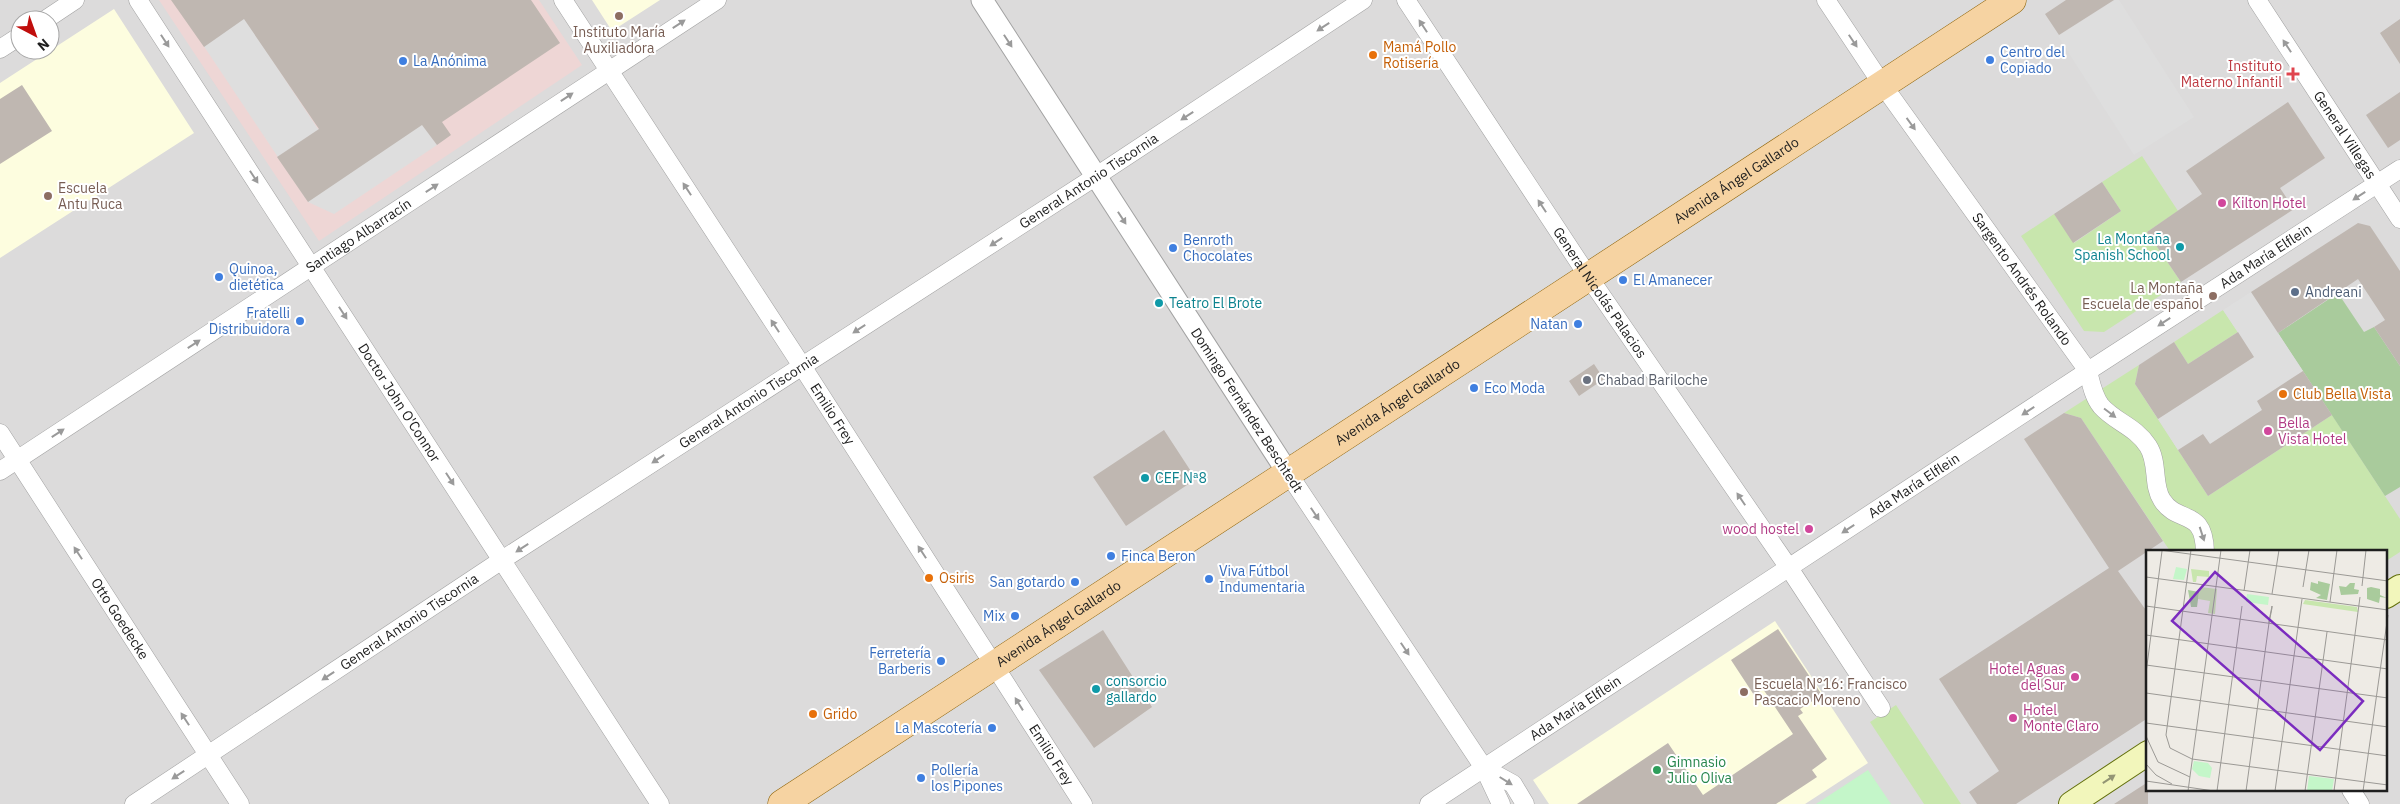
<svg xmlns="http://www.w3.org/2000/svg" width="2400" height="804" viewBox="0 0 2400 804" font-family="'IBM Plex Sans',sans-serif">
<style>
.residential{fill:#dcdbdb;fill-rule:evenodd}
.commercial{fill:#eed6d5}
.education{fill:#fdfddf}
.grass{fill:#c8e6ad}
.forest{fill:#a9cb9c}
.park{fill:#c4f6c9}
.parking{fill:#dedede}
.building{fill:#bfb7b1}
.lines{fill:none;stroke-linecap:round;stroke-linejoin:round}
.minor-casing{stroke:#a2a2a2;stroke-width:19}
.tertiary-casing{stroke:#a2a2a2;stroke-width:23}
.secondary-casing{stroke:#626f0b;stroke-width:26}
.primary-casing{stroke:#8f6409;stroke-width:29}
.minor{stroke:#fff;stroke-width:18}
.tertiary{stroke:#fff;stroke-width:21}
.secondary{stroke:#f2f6bb;stroke-width:24}
.primary{stroke:#f6d3a2;stroke-width:28}
.oneway{fill:#9a9a9a}
.oneway2{fill:#939574}
.education-dot{fill:#8d6e63;stroke:#fff;stroke-width:2}
.food-dot{fill:#e8710a;stroke:#fff;stroke-width:2}
.shop-dot{fill:#3f7fe0;stroke:#fff;stroke-width:2}
.health-dot{fill:#e0444e;stroke:#fff;stroke-width:2}
.hotel-dot{fill:#d1479c;stroke:#fff;stroke-width:2}
.culture-dot{fill:#0f9aa8;stroke:#fff;stroke-width:2}
.service-dot{fill:#5c6f8a;stroke:#fff;stroke-width:2}
.worship-dot{fill:#6b7280;stroke:#fff;stroke-width:2}
.leisure-dot{fill:#2e9e5b;stroke:#fff;stroke-width:2}
.labels{text-anchor:middle;stroke-width:4;stroke-linejoin:round;paint-order:stroke}
.education-label{font-size:14px;fill:#785e54;stroke:#fff;text-anchor:start}
.food-label{font-size:14px;fill:#c56008;stroke:#fff;text-anchor:start}
.shop-label{font-size:14px;fill:#366cbe;stroke:#fff;text-anchor:start}
.health-label{font-size:14px;fill:#be3a42;stroke:#fff;text-anchor:end}
.street-label{font-size:14px;fill:#1e1e1e;stroke:#fff}
.hotel-label{font-size:14px;fill:#b23c85;stroke:#fff;text-anchor:start}
.culture-label{font-size:14px;fill:#0d838f;stroke:#fff;text-anchor:start}
.service-label{font-size:14px;fill:#4e5e75;stroke:#fff;text-anchor:start}
.worship-label{font-size:14px;fill:#5b616d;stroke:#fff;text-anchor:start}
.leisure-label{font-size:14px;fill:#27864d;stroke:#fff;text-anchor:start}
.inset-road{fill:none;stroke:#9b9995;stroke-width:1}
.view{fill:#7b2cbf;fill-opacity:0.15;stroke:#7b2cbf;stroke-width:2.5}
.inset-edge{fill:none;stroke:#1e1e1e;stroke-width:2.5}
</style>
<rect width="100%" height="100%" fill="#eeebe5"/>
<path class="residential" d="M0,0H2400V804H0ZM20,20H50V50H20ZM2148,552H2386V790H2148Z"/>
<path class="commercial" d="M159,0H539L582,65L319,241Z"/>
<path class="education" d="M592,0H660L612,31Z
M114,9L194,133L0,258V83Z
M1775,621L1868,763L1805,804H1549L1533,780Z"/>
<path class="grass" d="M2142,156L2178,211L2147,232L2181,282L2104,332L2084,331L2021,236L2054,214L2074,243L2121,211L2102,182Z
M2223,310L2238,332L2188,364L2174,342Z
M2139,365L2135,384L2208,496L2332,415L2400,519V552L2386,561V552L2170,551L2081,418L2064,413Z
M1896,705L1961,804H1924L1870,722Z"/>
<path class="forest" d="M2338,293L2364,332L2374,327L2400,366V487L2385,496L2278,333Z"/>
<path class="park" d="M1868,770L1891,804H1816Z"/>
<path class="parking" d="M173,0L245,19L318,129L392,79L437,145L334,214L308,202Z
M2115,0H2119L2194,117L2134,155L2058,36Z
M2251,292L2303,371L2257,401L2262,410L2210,444L2178,450L2158,419L2254,357L2223,310Z"/>
<path class="building" d="M171,0H531L560,43L442,122L451,135L437,145L422,125L308,202L277,157L319,129L244,19L204,47Z
M2066,0H2114L2059,35L2045,14Z
M2400,19V64L2380,33Z
M22,85L52,131L0,164V99Z
M2400,92V140L2388,148L2366,115Z
M2288,102L2325,158L2280,188L2294,209L2181,282L2147,232L2202,194L2186,171Z
M2102,182L2121,211L2073,243L2054,214Z
M2358,223L2370,226L2400,271V366L2374,327L2385,320L2358,279L2278,333L2251,292Z
M2238,332L2254,357L2158,419L2135,384L2139,365L2174,342L2188,364Z
M1594,364L1604,379L1579,396L1569,381Z
M2303,371L2332,415L2208,496L2178,450L2203,434L2210,444L2262,410L2257,401Z
M2064,413L2081,418L2163,541L2118,571L2148,613V718L2016,804H1977L1969,792L1999,771L1939,679L2109,568L2024,439Z
M1164,430L1196,479L1126,526L1093,477Z
M1778,629L1822,695L1800,709L1803,713L1798,716L1827,759L1812,770L1817,777L1776,804H1577L1668,743L1703,795L1793,734L1763,689L1754,695L1731,660Z
M1103,630L1152,707L1094,748L1039,670Z
M2148,782V804H2114Z"/>
<g class="lines">
<defs>
<g id="minor">
<path id="s1" d="M138,0L660,804"/>
<path id="s2" d="M563,0L802,366L1083,804"/>
<path id="s3" d="M1406,0L1588,276L1789,568L1881,708"/>
<path id="s4" d="M1826,0L1882,84L2088,371C2091,383 2093,396 2101,406C2115,422 2135,426 2148,446C2159,463 2152,485 2162,500C2178,525 2204,507 2205,552"/>
<path id="s5" d="M2257,0L2400,219"/>
<path d="M45,20L75,0"/>
<path d="M0,49L20,36"/>
<path id="s6" d="M0,433L240,804"/>
<path id="s7" d="M0,471L717,0"/>
<path d="M1288,473L1484,768"/>
<path d="M2351,790L2360,804"/>
<path id="s8" d="M134,804L502,560L1095,177L1363,0"/>
<path id="s9" d="M1429,804L2088,371L2400,169"/>
<path d="M1501,804L1484,768L1513,784L1525,804"/>
</g>
<path id="tertiary" d="M982,0L1288,473"/>
<path id="secondary" d="M2386,596L2400,587
M2071,804L2148,753"/>
<g id="primary">
<path id="s10" d="M782,804L2012,0"/>
</g>
</defs>
<use href="#minor" class="minor-casing"/>
<use href="#tertiary" class="tertiary-casing"/>
<use href="#secondary" class="secondary-casing"/>
<use href="#primary" class="primary-casing"/>
<use href="#minor" class="minor"/>
<use href="#tertiary" class="tertiary"/>
<use href="#secondary" class="secondary"/>
<use href="#primary" class="primary"/>
</g>
<defs><path id="oneway-solid" d="M-6-.8H1V-3.2L6.5 0L1 3.2V.8H-6Z" transform="scale(1.25)"/></defs>
<g class="oneway">
<use href="#oneway-solid" transform="translate(679 24) rotate(-33)"/>
<use href="#oneway-solid" transform="translate(1423 26) rotate(-123)"/>
<use href="#oneway-solid" transform="translate(1323 27) rotate(147)"/>
<use href="#oneway-solid" transform="translate(165 41) rotate(57)"/>
<use href="#oneway-solid" transform="translate(1008 41) rotate(57)"/>
<use href="#oneway-solid" transform="translate(1853 41) rotate(56)"/>
<use href="#oneway-solid" transform="translate(2287 46) rotate(-123)"/>
<use href="#oneway-solid" transform="translate(567 97) rotate(-34)"/>
<use href="#oneway-solid" transform="translate(1187 116) rotate(147)"/>
<use href="#oneway-solid" transform="translate(1911 124) rotate(54)"/>
<use href="#oneway-solid" transform="translate(254 177) rotate(57)"/>
<use href="#oneway-solid" transform="translate(432 188) rotate(-33)"/>
<use href="#oneway-solid" transform="translate(687 189) rotate(-123)"/>
<use href="#oneway-solid" transform="translate(2359 196) rotate(147)"/>
<use href="#oneway-solid" transform="translate(1542 206) rotate(-123)"/>
<use href="#oneway-solid" transform="translate(1122 218) rotate(57)"/>
<use href="#oneway-solid" transform="translate(996 242) rotate(147)"/>
<use href="#oneway-solid" transform="translate(343 313) rotate(57)"/>
<use href="#oneway-solid" transform="translate(2164 322) rotate(147)"/>
<use href="#oneway-solid" transform="translate(775 326) rotate(-123)"/>
<use href="#oneway-solid" transform="translate(859 329) rotate(147)"/>
<use href="#oneway-solid" transform="translate(194 344) rotate(-33)"/>
<use href="#oneway-solid" transform="translate(2028 411) rotate(147)"/>
<use href="#oneway-solid" transform="translate(2110 413) rotate(37)"/>
<use href="#oneway-solid" transform="translate(58 433) rotate(-33)"/>
<use href="#oneway-solid" transform="translate(658 459) rotate(147)"/>
<use href="#oneway-solid" transform="translate(450 479) rotate(57)"/>
<use href="#oneway-solid" transform="translate(1741 499) rotate(-124)"/>
<use href="#oneway-solid" transform="translate(1315 514) rotate(56)"/>
<use href="#oneway-solid" transform="translate(1848 529) rotate(147)"/>
<use href="#oneway-solid" transform="translate(2202 534) rotate(72)"/>
<use href="#oneway-solid" transform="translate(522 548) rotate(147)"/>
<use href="#oneway-solid" transform="translate(922 552) rotate(-123)"/>
<use href="#oneway-solid" transform="translate(78 553) rotate(-123)"/>
<use href="#oneway-solid" transform="translate(1405 649) rotate(56)"/>
<use href="#oneway-solid" transform="translate(328 676) rotate(146)"/>
<use href="#oneway-solid" transform="translate(1019 704) rotate(-122)"/>
<use href="#oneway-solid" transform="translate(185 719) rotate(-123)"/>
<use href="#oneway-solid" transform="translate(178 775) rotate(147)"/>
<use href="#oneway-solid" transform="translate(1506 781) rotate(32)"/>
</g>
<use class="oneway2" href="#oneway-solid" transform="translate(2109 779) rotate(-34)"/>
<g class="education-dot">
<circle cx="619" cy="16" r="5"/>
<circle cx="48" cy="196" r="5"/>
<circle cx="2213" cy="296" r="5"/>
<circle cx="1744" cy="692" r="5"/>
</g>
<g class="food-dot">
<circle cx="1373" cy="55" r="5"/>
<circle cx="2283" cy="394" r="5"/>
<circle cx="929" cy="578" r="5"/>
<circle cx="813" cy="714" r="5"/>
</g>
<g class="shop-dot">
<circle cx="1990" cy="60" r="5"/>
<circle cx="403" cy="61" r="5"/>
<circle cx="1173" cy="248" r="5"/>
<circle cx="219" cy="277" r="5"/>
<circle cx="1623" cy="280" r="5"/>
<circle cx="300" cy="321" r="5"/>
<circle cx="1578" cy="324" r="5"/>
<circle cx="1474" cy="388" r="5"/>
<circle cx="1111" cy="556" r="5"/>
<circle cx="1209" cy="579" r="5"/>
<circle cx="1075" cy="582" r="5"/>
<circle cx="1015" cy="616" r="5"/>
<circle cx="941" cy="661" r="5"/>
<circle cx="992" cy="728" r="5"/>
<circle cx="921" cy="778" r="5"/>
</g>
<path class="health-dot" d="M2290.5 66.5h5v5h5v5h-5v5h-5v-5h-5v-5h5z"/>
<g class="hotel-dot">
<circle cx="2222" cy="203" r="5"/>
<circle cx="2268" cy="431" r="5"/>
<circle cx="1809" cy="529" r="5"/>
<circle cx="2075" cy="677" r="5"/>
<circle cx="2013" cy="718" r="5"/>
</g>
<g class="culture-dot">
<circle cx="2180" cy="247" r="5"/>
<circle cx="1159" cy="303" r="5"/>
<circle cx="1145" cy="478" r="5"/>
<circle cx="1096" cy="689" r="5"/>
</g>
<circle class="service-dot" cx="2295" cy="292" r="5"/>
<circle class="worship-dot" cx="1587" cy="380" r="5"/>
<circle class="leisure-dot" cx="1657" cy="770" r="5"/>
<g class="labels">
<g class="education-label">
<text x="619" y="37" text-anchor="middle">Instituto María<tspan x="619" dy="16">Auxiliadora</tspan></text>
<text x="58" y="193">Escuela<tspan x="58" dy="16">Antu Ruca</tspan></text>
<text x="2203" y="293" text-anchor="end">La Montaña<tspan x="2203" dy="16">Escuela de español</tspan></text>
<text x="1754" y="689">Escuela N°16: Francisco<tspan x="1754" dy="16">Pascacio Moreno</tspan></text>
</g>
<g class="food-label">
<text x="1383" y="52">Mamá Pollo<tspan x="1383" dy="16">Rotisería</tspan></text>
<text x="2293" y="399">Club Bella Vista</text>
<text x="939" y="583">Osiris</text>
<text x="823" y="719">Grido</text>
</g>
<g class="shop-label">
<text x="2000" y="57">Centro del<tspan x="2000" dy="16">Copiado</tspan></text>
<text x="413" y="66">La Anónima</text>
<text x="1183" y="245">Benroth<tspan x="1183" dy="16">Chocolates</tspan></text>
<text x="229" y="274">Quinoa,<tspan x="229" dy="16">dietética</tspan></text>
<text x="1633" y="285">El Amanecer</text>
<text x="290" y="318" text-anchor="end">Fratelli<tspan x="290" dy="16">Distribuidora</tspan></text>
<text x="1568" y="329" text-anchor="end">Natan</text>
<text x="1484" y="393">Eco Moda</text>
<text x="1121" y="561">Finca Beron</text>
<text x="1219" y="576">Viva Fútbol<tspan x="1219" dy="16">Indumentaria</tspan></text>
<text x="1065" y="587" text-anchor="end">San gotardo</text>
<text x="1005" y="621" text-anchor="end">Mix</text>
<text x="931" y="658" text-anchor="end">Ferretería<tspan x="931" dy="16">Barberis</tspan></text>
<text x="982" y="733" text-anchor="end">La Mascotería</text>
<text x="931" y="775">Pollería<tspan x="931" dy="16">los Pipones</tspan></text>
</g>
<g class="health-label">
<text x="2282" y="71">Instituto<tspan x="2282" dy="16">Materno Infantil</tspan></text>
</g>
<g class="street-label">
<text dy="5" stroke="none"><textPath href="#s5" startOffset="161">General Villegas</textPath></text>
<text dy="5" stroke="none"><textPath href="#s10" startOffset="1140">Avenida Ángel Gallardo</textPath></text>
<text dy="5" stroke="none"><textPath href="#s8" startOffset="1140">General Antonio Tiscornia</textPath></text>
<text dy="5" stroke="none"><textPath href="#s7" startOffset="429">Santiago Albarracín</textPath></text>
<text dy="5" stroke="none"><textPath href="#s9" startOffset="1000">Ada María Elflein</textPath></text>
<text dy="5" stroke="none"><textPath href="#s4" startOffset="341">Sargento Andrés Rolando</textPath></text>
<text dy="5" stroke="none"><textPath href="#s3" startOffset="351">General Nicolás Palacios</textPath></text>
<text dy="5" stroke="none"><textPath href="#s8" startOffset="735">General Antonio Tiscornia</textPath></text>
<text dy="5" stroke="none"><textPath href="#s1" startOffset="480">Doctor John O'Connor</textPath></text>
<text dy="5" stroke="none"><textPath href="#s10" startOffset="735">Avenida Ángel Gallardo</textPath></text>
<text transform="translate(1247 410) rotate(57)" y="5">Domingo Fernández Beschtedt</text>
<text dy="5" stroke="none"><textPath href="#s2" startOffset="494">Emilio Frey</textPath></text>
<text dy="5" stroke="none"><textPath href="#s9" startOffset="580">Ada María Elflein</textPath></text>
<text dy="5" stroke="none"><textPath href="#s6" startOffset="221">Otto Goedecke</textPath></text>
<text dy="5" stroke="none"><textPath href="#s8" startOffset="330">General Antonio Tiscornia</textPath></text>
<text dy="5" stroke="none"><textPath href="#s10" startOffset="330">Avenida Ángel Gallardo</textPath></text>
<text dy="5" stroke="none"><textPath href="#s9" startOffset="175">Ada María Elflein</textPath></text>
<text dy="5" stroke="none"><textPath href="#s2" startOffset="899">Emilio Frey</textPath></text>
</g>
<g class="hotel-label">
<text x="2232" y="208">Kilton Hotel</text>
<text x="2278" y="428">Bella<tspan x="2278" dy="16">Vista Hotel</tspan></text>
<text x="1799" y="534" text-anchor="end">wood hostel</text>
<text x="2065" y="674" text-anchor="end">Hotel Aguas<tspan x="2065" dy="16">del Sur</tspan></text>
<text x="2023" y="715">Hotel<tspan x="2023" dy="16">Monte Claro</tspan></text>
</g>
<g class="culture-label">
<text x="2170" y="244" text-anchor="end">La Montaña<tspan x="2170" dy="16">Spanish School</tspan></text>
<text x="1169" y="308">Teatro El Brote</text>
<text x="1155" y="483">CEF Nª8</text>
<text x="1106" y="686">consorcio<tspan x="1106" dy="16">gallardo</tspan></text>
</g>
<g class="service-label">
<text x="2305" y="297">Andreani</text>
</g>
<g class="worship-label">
<text x="1597" y="385">Chabad Bariloche</text>
</g>
<g class="leisure-label">
<text x="1667" y="767">Gimnasio<tspan x="1667" dy="16">Julio Oliva</tspan></text>
</g>
</g>
<g transform="translate(2146 550)">
<rect width="241" height="241" fill="#eeebe5"/>
<path d="M45,19L63,21V27L51,26L50,32H47ZM54,37L71,39L69,64L62,63L64,51L52,49ZM159,50L211,57L212,62L157,54Z" fill="#c8e6ad"/>
<path d="M172,31L184,34L181,50L170,48L175,45L164,40L165,32L172,34ZM204,33H209L208,39L213,40L212,44L195,45L193,36L200,37ZM225,37L234,39V45L241,48L234,47L233,53L221,49V38ZM42,40L53,42L51,57H45Z" fill="#a9cb9c"/>
<path d="M30,17L41,19L38,30L27,29ZM101,44L123,47L122,55L100,52ZM48,211L62,213L66,218L64,228L53,226L46,219ZM163,226L188,229L186,241H161Z" fill="#c4f6c9"/>
<path class="inset-road" d="M14,0L242,31M45,0L20,185L24,198L46,209L242,235M0,27L242,60M216,36L220,0M157,37L163,0M98,41L104,0M126,44L133,0M184,52L191,0M0,56L242,90M126,56V58L123,73V71ZM0,85L242,119M0,115L242,148M0,123L16,1M0,143L242,177M0,173L242,206M0,186L12,212L44,227M0,214L10,225L26,234M0,231L68,241M42,241L75,0M71,241L96,56M100,241L123,73M129,241L156,49M159,241L181,82M188,241L214,47M217,241L242,65"/>
<path class="view" d="M69,22L217,151L174,200L26,71Z"/>
<rect width="241" height="241" class="inset-edge"/>
</g>
<g transform="translate(35 35) rotate(139)"><circle r="24" fill="#ffffff" stroke="#a5a5a5"/>
<path d="M0-4L9 19L0 12L-9 19Z" fill="#c00e0c"/>
<text y="-8" font-size="14" font-weight="bold" text-anchor="middle" fill="#1e1e1e">N</text>
</g>
</svg>
